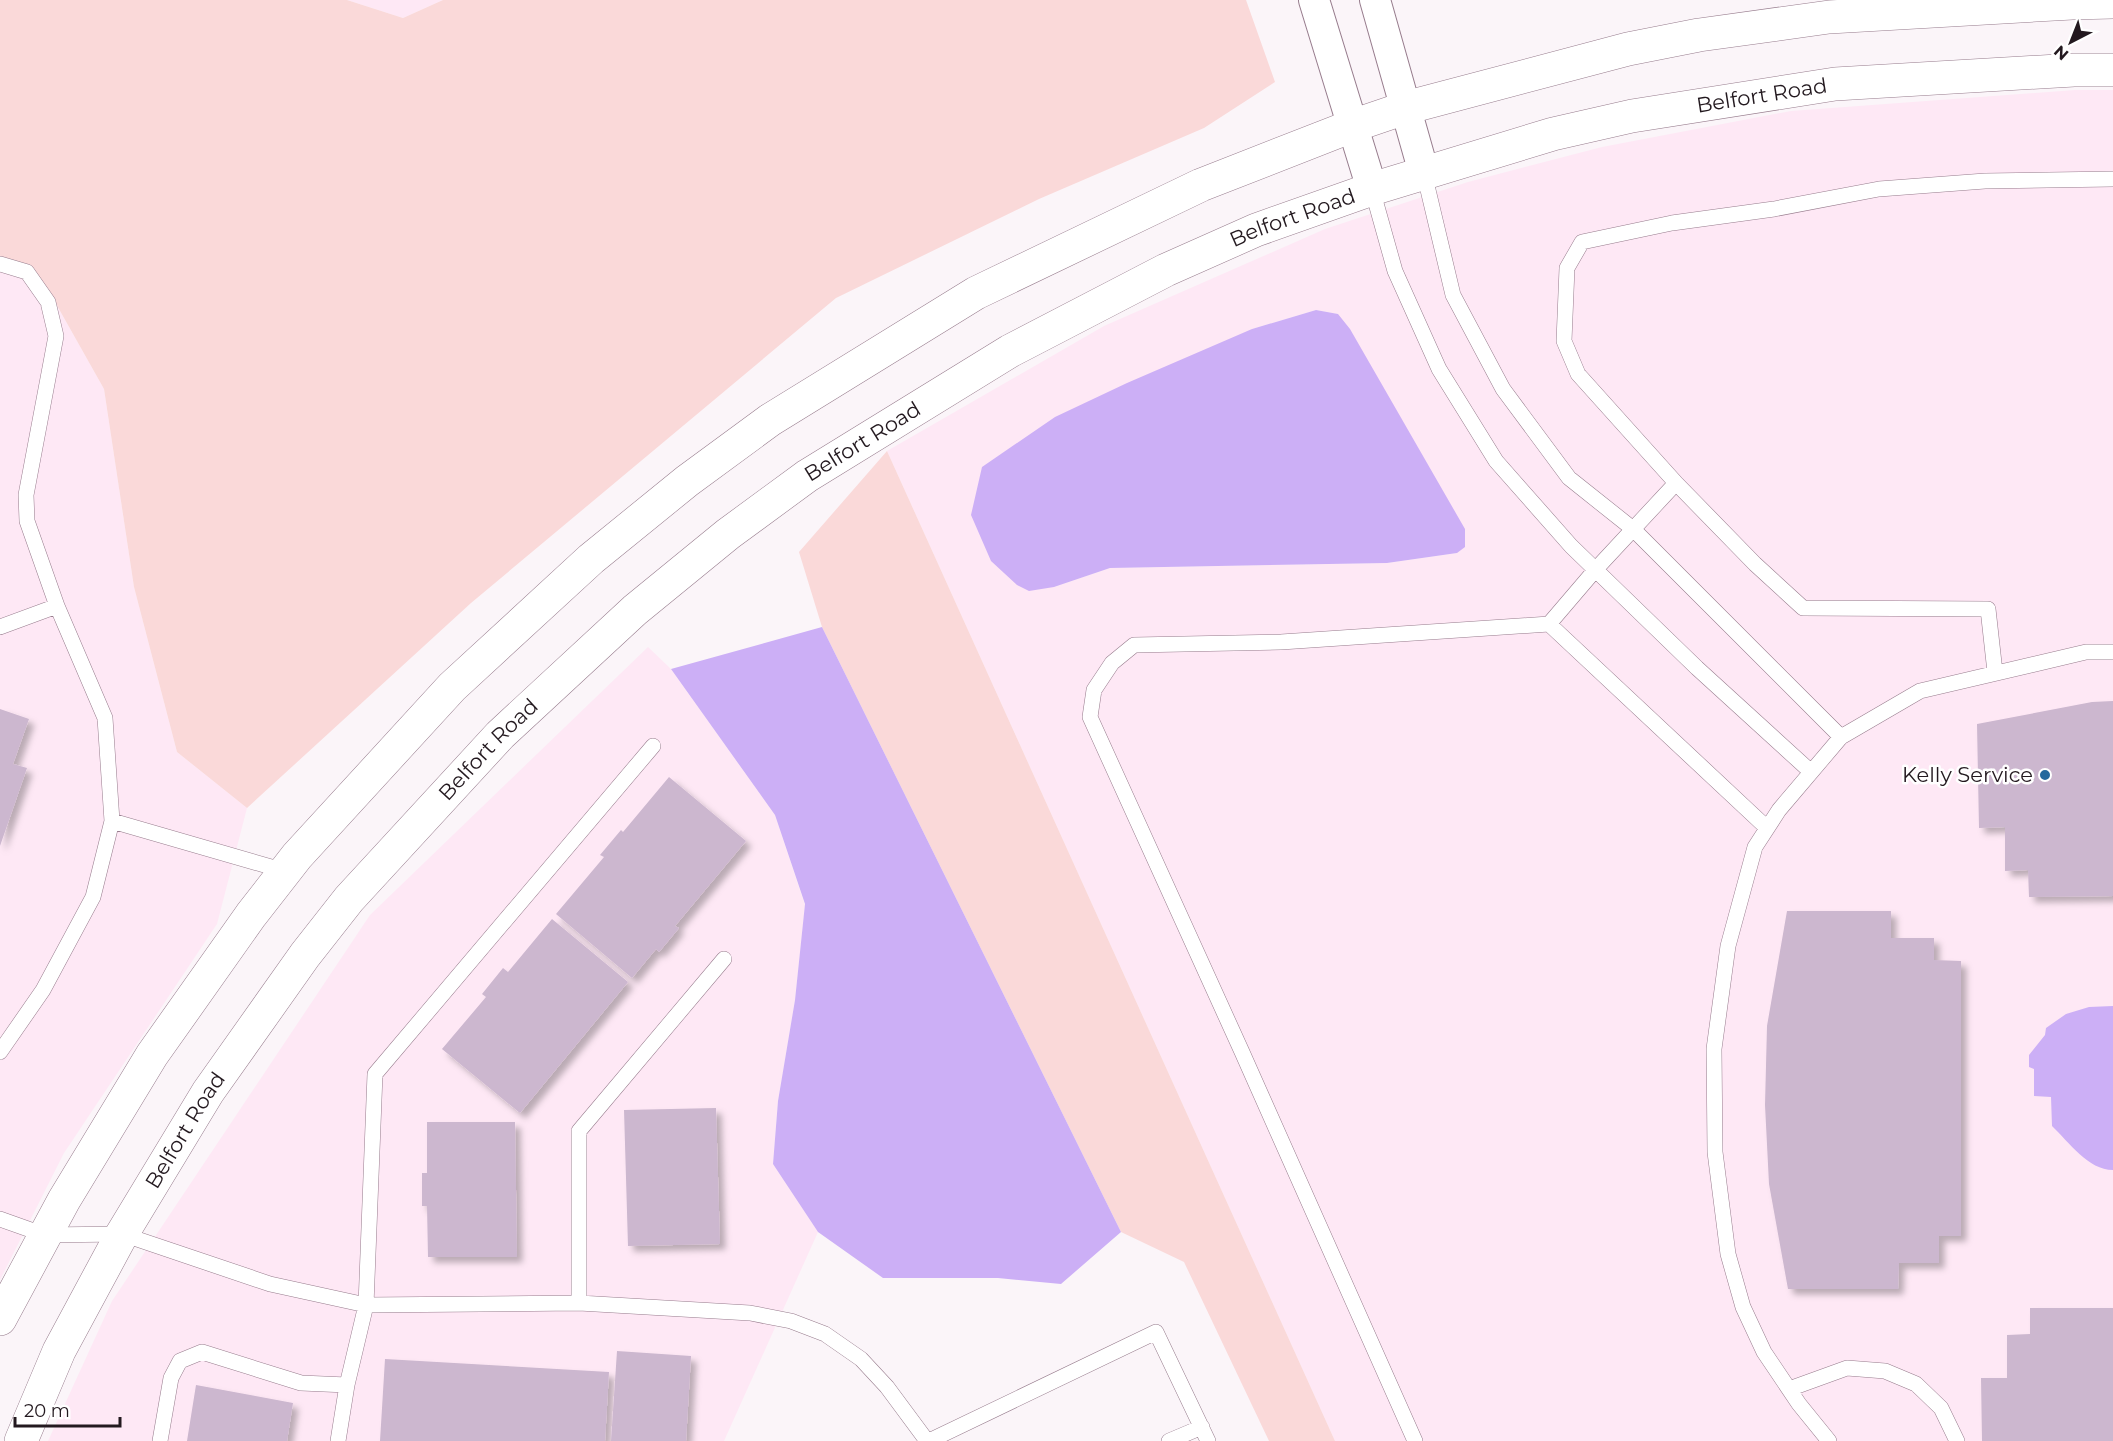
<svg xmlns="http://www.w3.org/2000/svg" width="2113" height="1441" viewBox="0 0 2113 1441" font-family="Montserrat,sans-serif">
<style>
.built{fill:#fee8f5;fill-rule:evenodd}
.green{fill:#fad9d9}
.water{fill:#ccaff6}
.building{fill:#ccb7cf;filter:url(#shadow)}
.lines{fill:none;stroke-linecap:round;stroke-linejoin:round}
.service-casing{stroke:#977c8d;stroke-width:16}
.minor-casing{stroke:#977c8d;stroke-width:32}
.tertiary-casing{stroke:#977c8d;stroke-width:34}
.service{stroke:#fff;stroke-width:15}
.minor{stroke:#fff;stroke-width:30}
.tertiary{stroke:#fff;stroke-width:33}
.poi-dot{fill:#24689d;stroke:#fff;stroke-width:2}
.labels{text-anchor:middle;stroke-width:5;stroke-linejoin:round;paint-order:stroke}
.street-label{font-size:21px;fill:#23191f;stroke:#fff}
.poi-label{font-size:21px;fill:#23191f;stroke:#fff;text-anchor:end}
</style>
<defs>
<filter id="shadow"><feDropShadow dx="5.5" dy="5.5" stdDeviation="3" flood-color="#0004"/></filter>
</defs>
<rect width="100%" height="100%" fill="#fbf5f9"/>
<path class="built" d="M347,0H443L403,18Z
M2075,90H2113V1441H1335L887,451L1104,326L1325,229L1468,182L1602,147L1791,111ZM1316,310L1338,314L1457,553L1387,563L1110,568L1054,587L1252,329Z
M0,264L46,286L104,389L134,587L177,752L247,808L217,924L64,1153L0,1280Z
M648,647L671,669L775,815L805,905L795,1000L778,1101L773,1164L818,1232L724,1441H48L112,1301L370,915Z"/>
<path class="green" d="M0,0H347L403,18L443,0H1246L1275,82L1204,128L1039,199L836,298L471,603L247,808L177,752L134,587L104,389L46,286L0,264Z
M887,451L1335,1441H1269L1184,1262L1121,1232L822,627L799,552Z"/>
<path class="water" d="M1316,310L1338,314L1350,329L1465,529V547L1457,553L1387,563L1110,568L1054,587L1029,591L1017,585L991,561L971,515L982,467L1055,417L1127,383L1252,329Z
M822,627L1121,1232L1061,1284L998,1278H883L818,1232L773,1164L778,1101L795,1000L805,904L775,815L671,669Z
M2113,1006V1170C2088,1170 2069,1142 2052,1126L2051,1097L2034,1096V1069L2029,1067V1055L2045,1035L2046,1028L2066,1014L2089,1007Z"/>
<path class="building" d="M2113,701V896L2029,897L2028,870L2005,871V827L1979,828L1977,724L2092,702Z
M0,709L29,719L13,764L27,768L0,846Z
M669,777L746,841L675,926L679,928L659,952L656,949L632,978L556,914L604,857L600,855L621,830L623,832Z
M1787,911H1891V938H1934V960L1961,961V1236H1939V1263H1899L1898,1289H1788L1769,1184L1765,1105L1767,1026Z
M552,919L628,982L520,1113L442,1049L486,997L482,994L503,968L508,972Z
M716,1108L720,1244L628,1246L624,1110Z
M427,1122H515L517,1257H428L427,1206H422V1173H427Z
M2030,1308H2113V1441H1982L1981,1378H2007V1335L2030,1334Z
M617,1351L691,1356L686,1441H611Z
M385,1359L609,1372L605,1441H380Z
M196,1385L293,1403L287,1441H187Z"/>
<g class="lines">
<defs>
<path id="service" d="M1424,173L1453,295L1503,389L1569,478L1633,529L1841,737
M1372,189L1395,271L1439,369L1496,461L1571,546L1697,668L1810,771
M0,264L27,272L48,302L56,336L26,495L27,521L57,606
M1549,624L1596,569L1676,483
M0,627L57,606L105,718L112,821L285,871
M1995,672L1988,609L1803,608L1755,564L1676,483L1578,374L1564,341L1567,268L1582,242L1672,223L1774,209L1879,189L1985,181L2113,179
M0,1052L43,990L93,897L112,821
M0,1219L45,1235L122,1234L270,1284L366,1305L579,1303L750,1313L791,1321L825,1334L861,1359L887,1387L927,1441
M579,1303V1131L724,959
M1789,1389L1847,1368L1885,1371L1916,1384L1941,1408L1957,1441
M160,1441L171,1378L180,1361L202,1352L301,1383L347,1385L366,1305L375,1074L653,746
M338,1441L347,1385
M929,1441L1156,1332L1208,1441
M1169,1441L1202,1427
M1415,1441L1242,1052L1090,717L1094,690L1112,663L1134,645L1281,642L1549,624L1767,828
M1829,1441L1799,1404L1764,1352L1743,1307L1728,1254L1715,1152L1714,1049L1728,946L1755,847L1779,810L1841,737L1920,691L2086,652H2113"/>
<path id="minor" d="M1314,0L1372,189
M1375,0L1424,173"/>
<g id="tertiary">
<path d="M0,1319L64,1200L152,1055L251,915L297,856L452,687L591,559L687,481L770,420L976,293L1201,185L1352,126L1405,108L1628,49L1699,35L1829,17L2072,3L2113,2"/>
<path id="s1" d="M21,1441L59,1351L122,1234L208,1092L305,955L349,899L500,735L635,610L728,534L807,476L1010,351L1166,270L1256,230L1372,189L1553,134L1632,116L1835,84L2074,70H2113"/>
</g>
</defs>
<use href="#service" class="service-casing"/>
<use href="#minor" class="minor-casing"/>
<use href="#tertiary" class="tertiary-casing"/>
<use href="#service" class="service"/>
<use href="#minor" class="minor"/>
<use href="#tertiary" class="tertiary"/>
</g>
<circle class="poi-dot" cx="2045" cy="775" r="6"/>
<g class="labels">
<g class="street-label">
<text dy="7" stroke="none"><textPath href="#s1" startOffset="2298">Belfort Road</textPath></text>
<text dy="7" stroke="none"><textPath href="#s1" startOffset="1812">Belfort Road</textPath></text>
<text dy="7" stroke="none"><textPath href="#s1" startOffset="1326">Belfort Road</textPath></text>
<text dy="7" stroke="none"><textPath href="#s1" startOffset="840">Belfort Road</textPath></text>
<text dy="7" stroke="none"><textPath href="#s1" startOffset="352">Belfort Road</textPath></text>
</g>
<g class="poi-label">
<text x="2033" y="782">Kelly Service</text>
</g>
</g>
<g transform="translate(2071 42) rotate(222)" stroke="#ffffff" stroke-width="4.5" paint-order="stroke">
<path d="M0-4.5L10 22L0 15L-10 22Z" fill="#23191f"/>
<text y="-9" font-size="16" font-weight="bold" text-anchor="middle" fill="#23191f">N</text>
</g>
<path d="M15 1417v9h105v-9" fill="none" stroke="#23191f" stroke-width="3"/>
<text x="24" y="1417" font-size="18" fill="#23191f" stroke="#ffffff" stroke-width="4.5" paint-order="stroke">20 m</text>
</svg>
